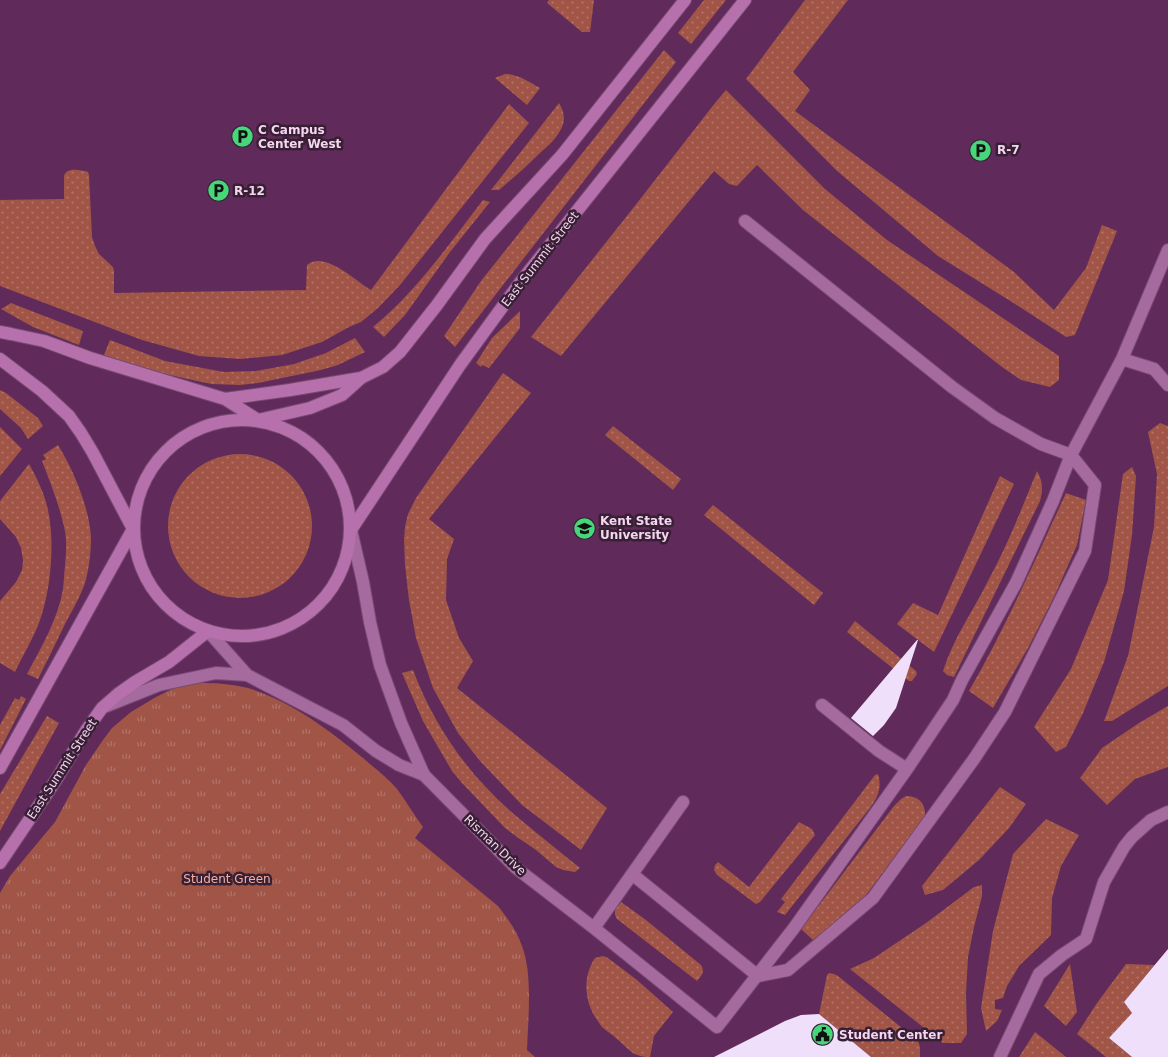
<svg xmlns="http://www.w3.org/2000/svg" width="1168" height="1057" viewBox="0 0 1168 1057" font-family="'DejaVu Sans',sans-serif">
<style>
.grass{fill:url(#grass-dots)}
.park{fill:url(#park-tufts)}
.building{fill:#f0dffb}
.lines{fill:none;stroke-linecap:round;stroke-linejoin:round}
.lane-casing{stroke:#784a74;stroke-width:14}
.street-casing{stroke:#784a74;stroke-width:14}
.secondary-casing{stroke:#784a74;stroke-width:14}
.lane{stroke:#a66b9e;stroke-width:12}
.street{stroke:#a66b9e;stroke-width:12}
.secondary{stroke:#b671ad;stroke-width:12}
.labels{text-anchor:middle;stroke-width:5;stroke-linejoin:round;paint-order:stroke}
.poi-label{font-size:12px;font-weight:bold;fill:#f5d5f0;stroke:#371f34;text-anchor:start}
.street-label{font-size:12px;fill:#f5d5f0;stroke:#371f34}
.park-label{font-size:12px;fill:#f5afa1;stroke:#371f34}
</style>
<defs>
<pattern id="grass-dots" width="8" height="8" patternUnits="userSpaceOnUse" patternTransform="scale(1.25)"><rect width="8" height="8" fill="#a05547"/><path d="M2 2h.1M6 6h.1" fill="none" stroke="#b2746b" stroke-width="1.8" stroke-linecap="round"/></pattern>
<pattern id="park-tufts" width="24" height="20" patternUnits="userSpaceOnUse" patternTransform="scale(1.25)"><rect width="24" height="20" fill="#a05547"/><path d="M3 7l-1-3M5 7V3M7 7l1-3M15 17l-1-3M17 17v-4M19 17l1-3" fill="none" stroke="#b2746b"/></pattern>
</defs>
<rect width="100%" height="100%" fill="#602b5a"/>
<path class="grass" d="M549,0H594L590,32H582L547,3Z
M704,0H726L691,44L678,33Z
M805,0H848L793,72L810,90L795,111L1014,272L1054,310L1086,268L1102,225L1117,231L1075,335L1066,337L1012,302L938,256L836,170L746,79Z
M664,50L676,62L455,347L444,336L481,281Z
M505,74C518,74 528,81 540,88L527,105L495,78Z
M726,90L825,189L887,240L1059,356V380L1050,387L1021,380L1002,367L803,210L757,165L737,186L729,184L714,171L561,356L531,337L634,207L715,103Z
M559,103C564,111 566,120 561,129C557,138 548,146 540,153C527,166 513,178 499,190H491Z
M509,104L529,123L400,285L378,308L361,322L349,327L322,342L282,355L240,359L199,356L142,340L0,286V200L64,199V176C67,167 78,170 85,171L88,172L89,175L92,237L95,246L99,254L113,267L114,271V293L306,290L307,265C324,250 356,281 371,290Z
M483,200L490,202L450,252L405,315L384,337L373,327C417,291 449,244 483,200Z
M11,303L83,331L79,345L33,327L1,309Z
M520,311V328L489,368L482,365L481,367L476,363L492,338Z
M355,338L365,352L338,365L321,370L258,383L240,385L212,384L197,381L152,371L124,363L104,355L110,340L165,361L224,372L256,371L294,364L326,353Z
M503,373L531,393L429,519L454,539L447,559L446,600L459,638L473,661L457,688L607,808L581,850L522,805L480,761L458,733L433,688L416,638L409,600L405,565L404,540L405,527L408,514L416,498Z
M0,390L6,393L38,418L43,426L28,439L21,428L0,409Z
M1160,423L1168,426V686L1112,721H1104L1128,656L1154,527L1157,474L1148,432Z
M613,426L681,479L673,490L605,435Z
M0,427L22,449L0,476Z
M58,445C73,469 90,509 91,538C91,552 89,569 85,583C80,597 72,611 65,624C56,643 47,661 38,679L27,674C41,648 58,619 63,589C64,581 64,573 65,566C66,554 67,542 65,531C60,507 51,484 42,461L46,459L43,455Z
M168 526a72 72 0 1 1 144 0a72 72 0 1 1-144 0Z
M29,464C37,478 45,495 48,510C55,542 51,589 40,620C34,637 23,655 15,672L0,663V601L16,582L22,570L23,560L21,548L16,537L0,519V501Z
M1132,467L1136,476L1132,535L1124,591L1104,662L1083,713L1066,747L1056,752L1034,727L1071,669L1108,580L1123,474Z
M1037,471C1043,481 1043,490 1040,501L954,677L947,675L943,671C953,639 973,611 988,581C1007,546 1022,508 1037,471Z
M1000,476L1014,484L934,652L897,624L913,603L938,615Z
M1066,493L1086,500L1077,545L1055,595L1028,648L993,708L969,691C1006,627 1035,560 1066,493Z
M713,505L823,593L814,605L704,515Z
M855,621L916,671L917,674L912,681H909L847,632Z
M413,670C434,726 469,776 515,815C536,833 558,850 580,868L575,872L563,870L556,867L536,850L517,837L505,828L462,783L452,771L423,721L402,673Z
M21,696L26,699L0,750V725L15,698L19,700Z
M1168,706V767L1135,779L1107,805L1080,778L1102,748L1139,723Z
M47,716L59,723L0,831V794Z
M878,774C882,788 878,797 870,808L785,915L777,912L785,902L781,899L875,775Z
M1000,787L1026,804L1009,828L979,860L943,890L925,895L922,886Z
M906,796C919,796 926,804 925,816L858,906L813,940L801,929L894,806L901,799Z
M1046,819L1079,835L1061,866L1052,898L1051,935L1019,966L1007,986L1003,998L995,1000V1009L1002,1010L997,1021L986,1031L981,1008L993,931L1013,854Z
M799,822L812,829L815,835L760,902L756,904L717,875L714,870L715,865L718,862L749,887Z
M982,885V896L974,927L968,957L966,993L967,1034L961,1043H943L850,969L874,958L926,923L974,887Z
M621,902L646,920L701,965C705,972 702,975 697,981L617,919L615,915V909Z
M603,956L608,958L637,980L673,1012L654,1036L650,1057C632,1057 629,1049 617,1039C612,1034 606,1031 602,1027C599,1024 598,1020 595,1017C584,999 583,976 595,958Z
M1070,964L1077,1012L1066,1026L1044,1006Z
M1126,964L1155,965L1124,1002L1132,1013L1109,1038L1132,1057H1106L1077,1034L1097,1003Z
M829,973L834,974L838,976L918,1041L920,1047V1057H871L819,1014L827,975Z
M1035,1032L1066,1057H1019Z"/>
<path class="park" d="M199,683C216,683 232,684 248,688C289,700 331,731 363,758C374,768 387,777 397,789C406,801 414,815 423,827L415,838L498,906C508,919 517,931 522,946C533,976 528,1019 527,1050L535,1057H0V893L10,876L55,822L86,765L103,740L112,728L131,712L156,697L176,687Z"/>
<path class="building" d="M917,640H918L896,708L884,725L873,736L851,718Z
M1168,949V1057H1132L1109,1038L1132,1013L1124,1002Z
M819,1014L871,1057H714L785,1021L801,1015Z"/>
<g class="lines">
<defs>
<path id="lane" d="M745,221L952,387L995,418L1041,444L1071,455L1095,485L1085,551L1005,712L974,759L873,898L788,970L758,976
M1122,359L1154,369L1168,385
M822,705L879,751L907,769
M424,775L516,868L594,928L717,1027L794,928L907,769L953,700L962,680L1016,583L1053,501L1071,455L1122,359L1168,250
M632,874L758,976
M594,928L683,802"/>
<path id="street" d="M351,530L363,582L370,622L380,665L401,723L424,775
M208,631L247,675L343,725L376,751L399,765L424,775
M104,707L159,685L216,673L247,675
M1000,1057L1039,974L1062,955L1086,939L1104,882L1124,847L1132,837L1151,820L1168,812"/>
<path id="secondary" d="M0,332L11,334L44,341L90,358L225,399L258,420L310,408L342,395L361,378L383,367L400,352L437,305L485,239L562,155L685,0
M0,359L42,391L69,416L81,433L93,453L133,529L0,768
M225,399L290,390L361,378
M134 528a108 108 0 1 1 216 0a108 108 0 1 1-216 0Z
M351,530L460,365L522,280L745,0
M0,863L56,780L85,732L102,708L118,694L135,682L169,662L208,631"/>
</defs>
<use href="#lane" class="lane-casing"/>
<use href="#street" class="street-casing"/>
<use href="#secondary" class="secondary-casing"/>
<use href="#lane" class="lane"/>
<use href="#street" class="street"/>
<use href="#secondary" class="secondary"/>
</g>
<defs>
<symbol id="parking-disc" viewBox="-11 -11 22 22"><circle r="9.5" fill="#45d77a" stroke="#371f34"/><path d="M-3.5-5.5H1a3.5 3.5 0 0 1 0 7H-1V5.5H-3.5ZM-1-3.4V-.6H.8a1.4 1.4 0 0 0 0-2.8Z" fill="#111"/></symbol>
<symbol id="university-disc" viewBox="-11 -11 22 22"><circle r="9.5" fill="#45d77a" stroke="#371f34"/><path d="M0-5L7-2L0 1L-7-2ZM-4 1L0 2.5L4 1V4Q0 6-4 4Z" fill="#111"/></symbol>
<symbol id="civic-disc" viewBox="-11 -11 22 22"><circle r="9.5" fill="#45d77a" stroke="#371f34"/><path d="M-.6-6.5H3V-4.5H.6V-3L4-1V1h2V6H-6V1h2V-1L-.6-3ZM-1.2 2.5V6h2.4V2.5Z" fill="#111"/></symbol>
</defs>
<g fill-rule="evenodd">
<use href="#parking-disc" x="230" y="124" width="25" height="25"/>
<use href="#parking-disc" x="968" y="138" width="25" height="25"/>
<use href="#parking-disc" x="206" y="178" width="25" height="25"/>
<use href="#university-disc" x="572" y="516" width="25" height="25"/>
<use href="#civic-disc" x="810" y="1022" width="25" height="25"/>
</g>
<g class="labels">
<g class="poi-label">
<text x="258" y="134">C Campus<tspan x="258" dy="14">Center West</tspan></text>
<text x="997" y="154">R-7</text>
<text x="234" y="195">R-12</text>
<text x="600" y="525">Kent State<tspan x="600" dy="14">University</tspan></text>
<text x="839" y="1039">Student Center</text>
</g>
<g class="street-label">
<text transform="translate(540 259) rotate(-52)" y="4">East Summit Street</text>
<text transform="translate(62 769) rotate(-57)" y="4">East Summit Street</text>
<text transform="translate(495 845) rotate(44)" y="4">Risman Drive</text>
</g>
<g class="park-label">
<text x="227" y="883">Student Green</text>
</g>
</g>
</svg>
